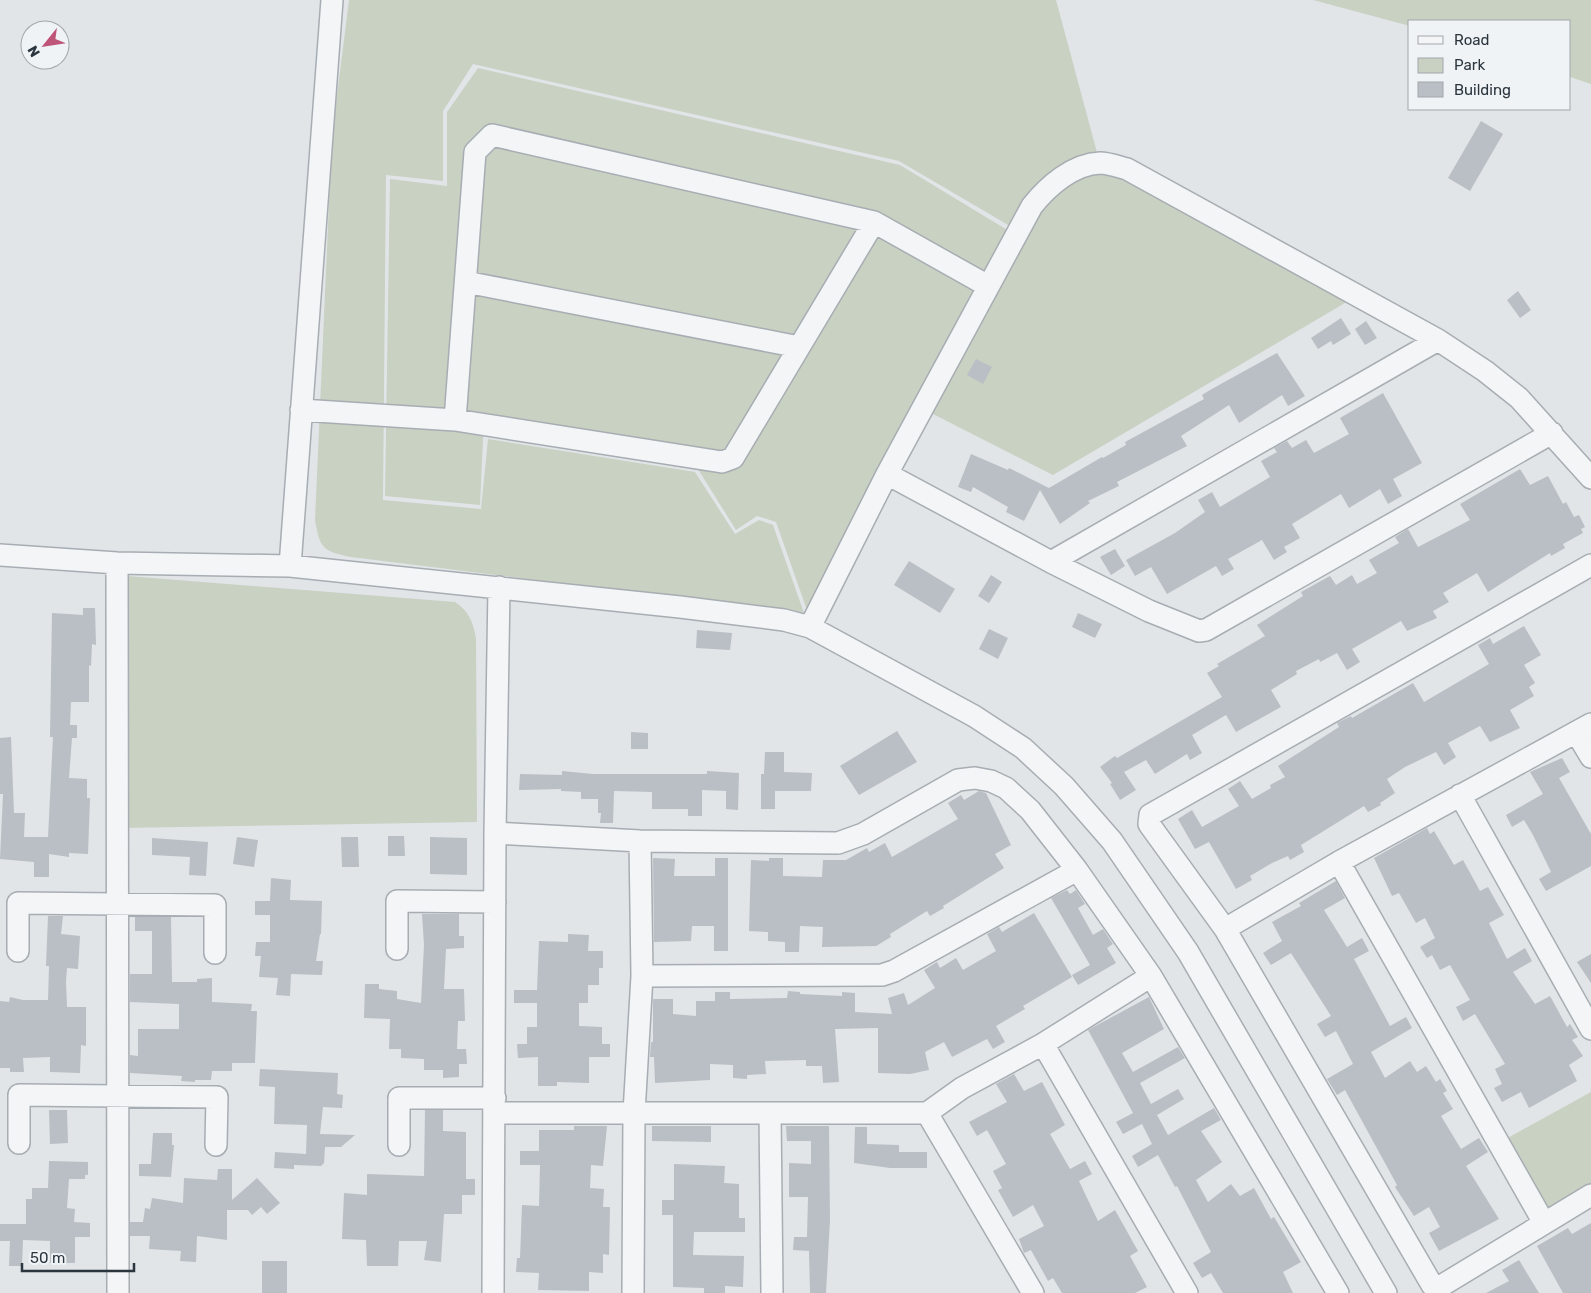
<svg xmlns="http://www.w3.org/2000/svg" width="1591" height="1293" viewBox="0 0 1591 1293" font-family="Rubik,sans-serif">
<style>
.green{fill:#c9d1c3}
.building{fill:#b9bfc4}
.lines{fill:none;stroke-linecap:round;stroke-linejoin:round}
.minor-casing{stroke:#a7adb2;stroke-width:24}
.minor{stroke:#f3f5f7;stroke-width:21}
</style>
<rect width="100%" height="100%" fill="#e1e5e8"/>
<!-- green -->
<path class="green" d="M349 0H1056L1102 171 1124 176 1350 300 1053 475 929 412 1027 236 899 161 473 64 443 111V181L386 175 383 500 481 509 488 439 695 472 735 534 759 520 773 525 804 613 351 557C322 551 320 548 315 520L332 135Z
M1313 0H1591V84L1570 77V21H1410V26Z
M478 68 900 165 1009 231 808 613 776 522 757 516 736 530 686 450 484 418 480 505 385 496 390 179 447 186V112Z
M127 576 455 602C469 611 473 622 476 638L477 822 122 828Z
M1591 1092V1188L1546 1214 1504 1140Z"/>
<!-- building -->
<path class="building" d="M1481 121 1503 134 1470 191 1448 178Z
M1518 291 1531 310 1520 318 1507 300Z
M1341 318 1351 334 1333 345 1331 341 1318 349 1311 338Z
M1366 321 1377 338 1365 345 1355 329Z
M1277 353 1305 396 1288 406 1282 395 1239 423 1229 405 1181 436 1187 446 1117 482 1119 486 1088 501 1090 503 1060 524 1040 490 1024 521 1006 512 1008 507 973 487 971 492 958 487 971 454 1008 470 1009 468 1049 488 1102 457 1103 458 1126 445 1125 442 1204 399 1202 395 1210 390Z
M976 359 992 367 983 384 967 375Z
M1383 393 1422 463 1393 479 1402 496 1388 504 1380 489 1349 508 1341 494 1292 524 1300 538 1284 547 1287 552 1274 560 1262 540 1228 559 1234 569 1222 576 1216 566 1167 594 1151 567 1135 576 1126 560 1175 533 1205 512 1198 500 1212 492 1220 507 1270 477 1261 461 1277 452 1274 448 1287 441 1292 448 1306 440 1314 453 1349 434 1340 418Z
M1520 469 1530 485 1548 476 1563 504 1566 502 1574 517 1579 515 1585 527 1581 529 1583 533 1563 544 1565 548 1551 556 1550 553 1488 592 1477 573 1443 593 1449 602 1433 611 1437 618 1407 631 1401 621 1352 649 1360 662 1347 670 1337 653 1320 662 1319 659 1296 671 1297 674 1271 690 1281 707 1236 732 1226 715 1192 735 1202 753 1190 760 1187 754 1155 774 1146 760 1124 772 1136 790 1120 800 1110 784 1112 783 1100 767 1115 756 1117 758 1222 697 1207 673 1219 666 1217 664 1265 636 1257 625 1303 596 1301 592 1330 576 1336 585 1352 575 1357 584 1377 573 1369 560 1399 543 1395 537 1408 529 1418 547 1470 520 1460 504Z
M1115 549 1125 566 1111 575 1100 557Z
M909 561 955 589 940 613 894 585Z
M991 575 1002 582 989 603 978 596Z
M83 608H95L96 645 92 644 91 666 89 665V702H71L70 725H77V738H72L69 778 87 779V798H90L88 854 69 853V857L49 854V877H34V862L0 859 3 794H0V738L11 737 14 813H25L24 837H48L53 737H50L52 613 83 615Z
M1078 613 1102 624 1095 638 1072 627Z
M1524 626 1541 655 1524 665 1535 683 1529 687 1534 696 1510 710 1520 728 1490 742 1480 726 1448 743 1456 757 1444 765 1436 752 1405 767 1387 779 1395 793 1380 803 1381 805 1368 812 1364 806 1301 845 1304 852 1290 860 1288 856 1272 863 1250 876 1252 880 1236 889 1209 842 1195 849 1178 819 1192 810 1202 827 1239 806 1228 789 1240 781 1252 799 1271 788 1270 785 1285 777 1278 766 1339 727 1337 723 1351 716 1352 718 1413 683 1424 702 1489 664 1478 645 1490 638 1493 644Z
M989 629 1008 638 998 659 979 649Z
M697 630 732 633 730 650 696 648Z
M897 731 917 762 859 795 840 766Z
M631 732 648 733V749H631Z
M765 752H784V772L812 773 811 791H775V809H761V774H764Z
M1562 758 1570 772 1559 778 1591 834V866L1546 891 1539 879 1551 872 1533 835 1524 820 1512 827 1506 815 1543 794 1530 772Z
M562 771 593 774H707V771L739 773 738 810 726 809V791L702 790V816H688V809H652V792L614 791 613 823H600L601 813H598V799H581V792L561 791V789L519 790 520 774 562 775Z
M979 791 986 793 1011 845 995 854 1004 868 943 906 944 908 930 916 927 911 890 934 891 937 876 946 822 947 823 927 800 926 799 952H785V942L768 941V932L749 931 751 860 769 861V858H783V876L822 877 823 860H846L867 848 869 852 885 843 892 857 958 819 948 803 961 795 964 800Z
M1427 828 1430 834 1434 831 1454 865 1463 860 1480 891 1488 887 1497 903 1504 915 1489 923 1507 959 1525 948 1532 961 1513 972 1535 1004 1550 996 1567 1027 1570 1024 1578 1037 1572 1040 1583 1056 1569 1065 1577 1081 1529 1108 1521 1092 1502 1102 1494 1088 1502 1084 1495 1069 1505 1064 1475 1014 1463 1021 1456 1007 1470 1000 1450 965 1440 970 1432 955 1427 958 1420 947 1435 938 1425 918 1416 923 1399 893 1392 896 1374 858Z
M388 836H404L405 856H388Z
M237 837 258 840 254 867 233 864Z
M341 837H358L359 867H342Z
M430 837 467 838V875L430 874Z
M152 838 208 842 206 876 189 875 190 857 152 855Z
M653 858 675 859 674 876H715V858H728V951H714V926H692L691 941 654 942Z
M271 878 291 880 290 900 322 901 321 934H320L316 961H323L322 975 291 974 290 996 276 995 278 978 259 977 261 956H255L256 942H270V915H255V901H270Z
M1336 881 1345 898 1324 910 1347 947 1362 938 1369 951 1354 959 1390 1026 1406 1017 1412 1028 1371 1052 1385 1078 1410 1061 1417 1072 1426 1066 1436 1082 1440 1079 1447 1091 1443 1093 1453 1109 1441 1116 1461 1149 1479 1138 1488 1152 1466 1166 1499 1219 1439 1251 1429 1233 1440 1227 1429 1207 1414 1216 1395 1187 1397 1185 1345 1090 1337 1095 1327 1079 1353 1064 1336 1031 1325 1037 1317 1024 1331 1016 1291 953 1271 965 1263 953 1282 941 1272 922 1301 906 1299 903Z
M1067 890 1070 894 1076 890 1085 904 1078 908 1093 935 1103 929 1113 944 1107 948 1116 963 1078 985 1072 975 1090 965 1051 898Z
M1034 913 1072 977 1023 1006 1025 1009 996 1026 1005 1042 993 1049 987 1039 952 1057 944 1042 925 1052 929 1070 910 1074 878 1073V1028L835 1029 839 1082 823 1083 822 1066H806V1060L765 1061 766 1074 747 1075V1079L733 1078V1065L710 1064V1080L655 1083 654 1057H650L651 1042H653V999H673V1014L696 1016V1001H715V992H730V999L787 998 788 991 800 992V994L842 996V992L855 993V1012L892 1014 888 998 904 993 908 1005 935 988 924 970 937 962 940 968 956 958 963 970 996 951 987 934 999 927 1002 932Z
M422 914H459V936H464V948L446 949 444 989H464L465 1021H458L457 1049H466L467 1064H459V1077L443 1078V1070H424V1059L401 1058V1049H389L390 1019 364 1018 365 984H379V989L397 991V999L421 1003 424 945Z
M48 916H63L61 934 80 936 78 969 67 968 66 981 67 1007H86V1046L81 1045 80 1073 50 1072V1057L23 1058 24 1072H10V1068H0V1001L9 1002 10 997 23 1000H48L49 966H46Z
M135 917H171L172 982H197V979L212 978V1002L252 1004 251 1011H257L255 1063H232V1071H212L211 1080H195V1082L181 1081 182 1076 130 1073V1055L138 1056V1029H179V1004L130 1002V974H152V931H135Z
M568 934 589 935 588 951H603V968H599V985H588V1003H579V1026L602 1027V1044H610V1057H589V1083L557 1082V1086H538V1057L518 1058 517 1044H527V1027H537V1003H514V990H537L539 941 568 942Z
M1591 954V983L1577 962Z
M1149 997 1164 1029 1122 1053 1133 1072 1178 1047 1185 1058 1140 1083 1151 1104 1178 1089 1184 1099 1157 1115 1168 1135 1214 1108 1221 1120 1201 1131 1222 1162 1196 1180 1208 1202 1231 1184 1240 1196 1254 1188 1271 1219 1274 1217 1301 1262 1283 1272 1293 1293H1223L1211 1273 1202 1278 1193 1263 1211 1252 1177 1186 1175 1187 1158 1155 1138 1167 1132 1156 1152 1144 1142 1124 1123 1134 1116 1122 1133 1113 1088 1030Z
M260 1069 338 1073 337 1094 343 1095 342 1108 323 1107 320 1134 355 1135 341 1147H325L324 1163 321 1166 294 1165V1169L274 1168 275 1152 306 1154 307 1125 274 1124 275 1087 259 1086Z
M1014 1074 1024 1091 1042 1082 1065 1125 1050 1134 1070 1169 1085 1161 1092 1174 1079 1181 1098 1221 1115 1210 1138 1251 1130 1256 1147 1287 1135 1293H1062L1053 1278 1048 1281 1031 1250 1024 1253 1019 1239 1044 1226 1033 1205 1013 1217 998 1190 1002 1188 993 1171 1006 1164 987 1130 977 1136 969 1122 1007 1102 996 1084Z
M49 1110H67L68 1143 50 1144Z
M425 1110H443V1131L466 1132V1179H475V1195H462V1214H444L441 1262 424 1260 427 1241H399L398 1266H367L366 1240 342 1239 344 1193 367 1195V1174L424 1176Z
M574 1126H607L603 1166 591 1165 590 1188 604 1189 603 1207H610L609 1255 603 1254V1273L589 1272V1291L538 1290 539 1273 516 1272 517 1258H520L522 1205 539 1206 540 1165H520V1151H539V1130H574Z
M652 1126H711V1142L652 1141Z
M786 1126H829L830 1220 826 1293H810L809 1251 793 1250 794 1237H807L808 1197H789V1163L811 1164V1141H787Z
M855 1127H867V1144L899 1145V1152H927V1168H890L854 1163Z
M153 1133H172V1145H174L171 1177 139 1176V1164H151Z
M49 1161 88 1162V1175H85V1179H69L67 1208 75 1209 74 1222 90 1223V1237H75V1263H50V1241L23 1240 22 1266H9L10 1241H0V1224H26V1199H32V1188H48Z
M674 1164 725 1166 724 1183 739 1184V1218H745V1232H694L693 1255 744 1256 743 1287 725 1286V1293H704V1288L673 1287V1215H662V1200H674Z
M218 1169H232V1200L257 1178 280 1203 267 1214 261 1207 252 1215 248 1210H227V1240L197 1236 196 1262 180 1261 181 1251 149 1249 150 1236H130V1222H143L145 1208 150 1209 152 1198 183 1203 184 1178 217 1180Z
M1591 1223V1293H1563L1537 1246 1568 1228 1572 1234Z
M1519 1260 1539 1293H1486L1509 1281 1502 1270Z
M262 1261H287V1293H262Z"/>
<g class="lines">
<defs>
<path id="minor" d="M466 282 799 347
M301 410 455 420 722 462 733 458 874 222
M455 420 475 152 492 135 874 222 988 286
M887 474 1051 562 1149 611 1199 631 1206 630 1552 433
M0 555 117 563 290 566 680 607 784 620 810 627 974 716 1023 748 1064 786 1112 841 1188 952 1386 1293
M1051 562 1438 340
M117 563 118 1293
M1591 565 1150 815 1149 824 1225 929 1432 1285 1436 1287 1441 1286 1591 1195
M290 566 332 0
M810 627 887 474 1032 206C1048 186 1073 164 1100 163 1109 163 1119 167 1127 169L1438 340 1485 371 1519 398 1591 478
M1576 732 1591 757
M1460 795 1591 1029
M495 833 640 841 838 843 863 834 958 780 975 778 991 781 1006 788 1030 810 1077 870 1151 976 1338 1293
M1339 862 1544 1223
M1225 929 1339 862 1591 724
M397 949V901L495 902
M18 951V903L215 905V953
M642 976 882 975 894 971 1077 870
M1043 1044 1187 1293
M495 1113H927L962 1088 1043 1044 1151 976
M770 1113 772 1293
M927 1113 1033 1293
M19 1143V1095L217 1097 216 1145
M399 1145V1098H495
M493 1293 495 833 499 587
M633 1293 634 1113 642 976 640 841"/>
</defs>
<!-- minor casing -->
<use href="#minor" class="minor-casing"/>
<!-- minor -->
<use href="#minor" class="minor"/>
</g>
<!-- legend -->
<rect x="1408" y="20" width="162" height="90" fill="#f0f3f6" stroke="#a1a7ac"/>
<rect x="1418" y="36" width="25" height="8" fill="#f3f5f7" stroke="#a1a7ac"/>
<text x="1454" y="45" font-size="15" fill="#2b353e">Road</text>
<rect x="1418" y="58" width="25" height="15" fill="#c9d1c3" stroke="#a1a7ac"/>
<text x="1454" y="70" font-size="15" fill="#2b353e">Park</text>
<rect x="1418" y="82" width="25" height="15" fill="#b9bfc4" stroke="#a1a7ac"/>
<text x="1454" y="95" font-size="15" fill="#2b353e">Building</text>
<!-- north arrow -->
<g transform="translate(45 45) rotate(240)"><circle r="24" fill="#f0f3f6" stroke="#a1a7ac"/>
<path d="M0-4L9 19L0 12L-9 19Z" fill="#bf5479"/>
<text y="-8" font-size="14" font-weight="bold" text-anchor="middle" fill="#2b353e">N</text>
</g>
<!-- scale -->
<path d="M22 1263v8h112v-8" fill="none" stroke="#2b353e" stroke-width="2.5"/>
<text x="30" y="1263" font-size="15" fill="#2b353e" stroke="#f0f3f6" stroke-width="4" paint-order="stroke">50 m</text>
</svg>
